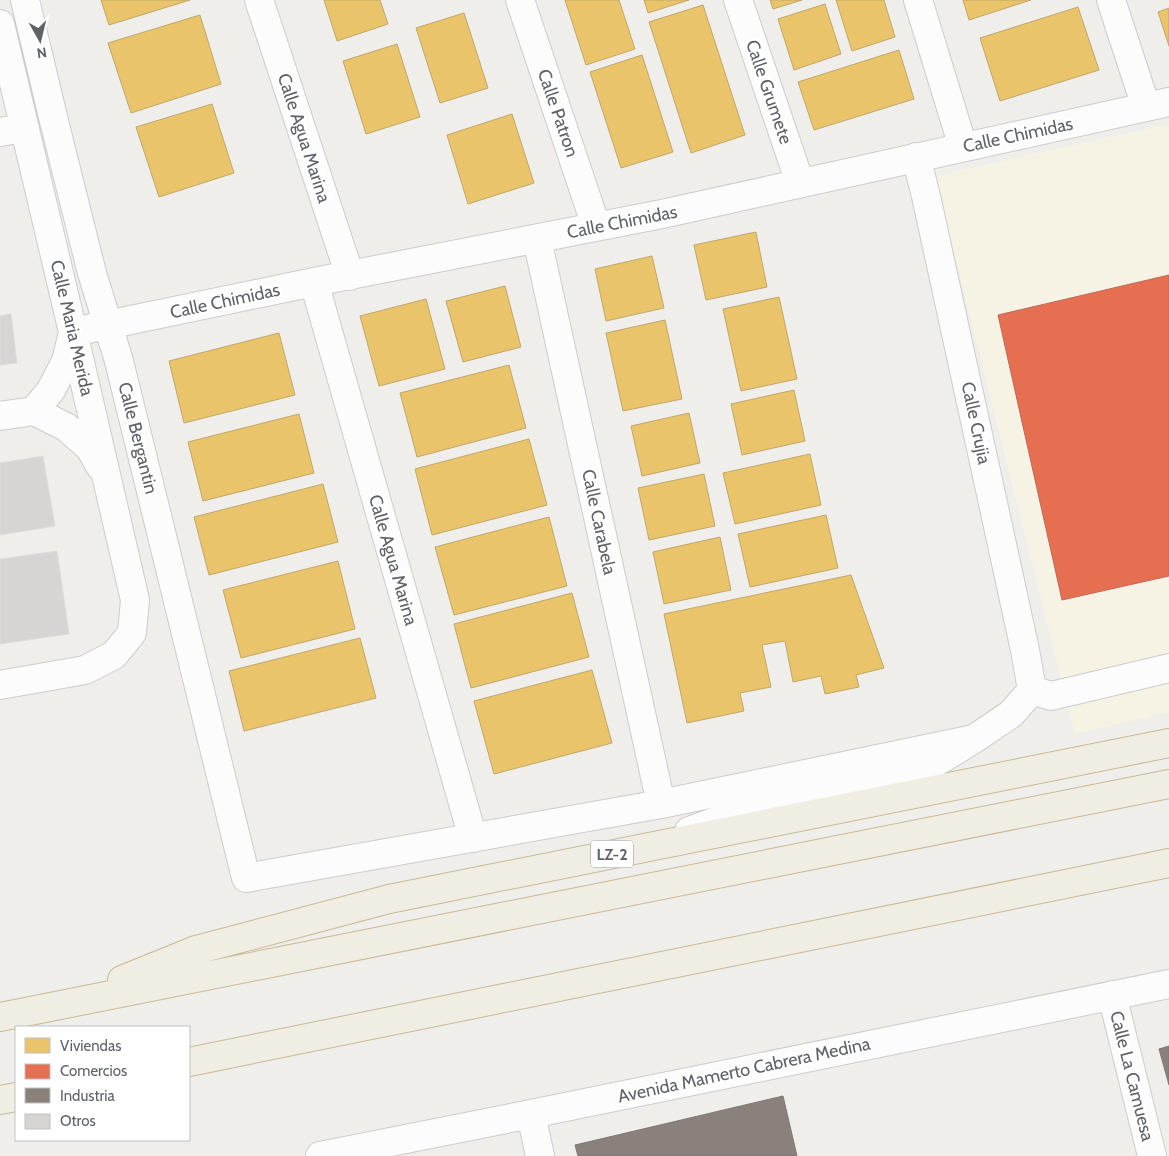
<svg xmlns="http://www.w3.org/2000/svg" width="1169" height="1156" viewBox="0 0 1169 1156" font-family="Cabin,sans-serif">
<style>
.commercial{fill:#f7f3e4}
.homes{fill:#e9c46a;stroke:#c0a769}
.shops{fill:#e76f51;stroke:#be6b58}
.industry{fill:#8a817c;stroke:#7d7876}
.building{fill:#d6d5d3;stroke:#deddd9}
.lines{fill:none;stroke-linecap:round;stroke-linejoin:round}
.minor-casing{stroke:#cbcccc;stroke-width:30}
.highway-casing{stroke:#c8b996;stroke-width:30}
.minor{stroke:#fdfcfc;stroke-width:28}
.highway{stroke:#f0ede3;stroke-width:28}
.labels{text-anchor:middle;stroke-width:5;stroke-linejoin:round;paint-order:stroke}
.shield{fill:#fff;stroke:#8f9295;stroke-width:1}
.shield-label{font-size:16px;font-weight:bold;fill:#5f6368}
.street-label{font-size:18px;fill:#5f6368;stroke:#fff}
</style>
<rect width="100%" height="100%" fill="#efeeea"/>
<!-- commercial -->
<path class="commercial" d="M1169 124V712L1075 734 935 176Z"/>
<!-- homes -->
<path class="homes" d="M101 0H190L109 25Z
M324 0H380L388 24 337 41Z
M565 0H619L635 49 586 65Z
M644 0H689L648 13Z
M770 0H802L773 9Z
M836 0H884L895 37 852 51Z
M963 0H1031L969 20Z
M825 4 841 54 794 70 778 19Z
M703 5 745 135 691 153 649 22Z
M1078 7 1099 70 1000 101 980 38Z
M1169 8V46L1158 12Z
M464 13 488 88 440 103 416 28Z
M200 15 221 84 131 113 108 43Z
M397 44 420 117 366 134 343 61Z
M899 50 914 99 814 130 798 82Z
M642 55 673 152 621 168 590 72Z
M212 104 234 173 159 197 136 127Z
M512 114 534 183 468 204 447 135Z
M756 232 767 287 706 300 694 245Z
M652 256 664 308 606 321 595 269Z
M505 286 521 347 463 362 446 301Z
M779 297 797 379 741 391 723 309Z
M426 299 445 369 379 386 360 316Z
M665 320 682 399 623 411 606 333Z
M279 333 295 395 184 423 169 361Z
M509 365 526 428 417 457 400 393Z
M794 390 805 441 742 455 731 404Z
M689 413 700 463 642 476 631 426Z
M299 414 314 473 203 501 188 442Z
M529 439 547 505 432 535 415 469Z
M810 454 821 505 735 524 723 473Z
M704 474 715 526 649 540 638 488Z
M323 484 338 542 209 575 194 517Z
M826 515 838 568 750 587 738 534Z
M549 517 567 586 454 615 435 547Z
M720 537 731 590 664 604 653 552Z
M338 561 355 629 241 658 223 590Z
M851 575 884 668 856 675 859 687 825 694 821 676 793 682 785 641 762 645 771 687 740 693 744 711 687 723 664 614Z
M572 593 589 657 471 688 454 624Z
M360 638 376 698 244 731 229 671Z
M592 670 612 743 494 774 474 701Z"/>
<!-- shops -->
<path class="shops" d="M1169 275V576L1062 600 998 315Z"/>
<!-- industry -->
<path class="industry" d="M1169 1046V1085L1159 1049Z
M783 1096 797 1156H578L575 1145Z"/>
<!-- building -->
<path class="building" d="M11 314 17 363 0 365V316Z
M43 456 55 526 0 535V463Z
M57 551 69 634 0 644V559Z"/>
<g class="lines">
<defs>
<path id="minor" d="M25 0 54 121 92 273 119 361 246 878 661 804 974 739
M259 0 350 276
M520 0 596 226
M738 0 800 183
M918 0 963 147
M1111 0 1146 107
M0 24 73 332 135 600 132 633 114 655 85 670 0 685
M0 132 25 128
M916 157 926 196 1025 650 1032 690
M537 239 661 804
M314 282 473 838
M73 332 314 282 662 214 1169 102
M34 411 66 427 90 448 100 466
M34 411 51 390 66 361 73 333
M0 416 34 411
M1032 690 1051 696 1169 668
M689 831 724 818 842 794 925 769 974 739 1011 714 1032 690
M1112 995 1152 1156
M531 1114 540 1156
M320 1156 531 1114 1169 984"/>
<path id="highway" d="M122 980 196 950 389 899 1169 743
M0 1017 1169 784
M189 1062 1169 863
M0 1100 16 1097"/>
</defs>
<!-- minor casing -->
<use href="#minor" class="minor-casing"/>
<!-- highway casing -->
<use href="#highway" class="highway-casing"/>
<!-- minor -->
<use href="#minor" class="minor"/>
<!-- highway -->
<use href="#highway" class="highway"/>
</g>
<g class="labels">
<!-- shield labels -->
<rect class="shield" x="591" y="840.5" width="42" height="27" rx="4"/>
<g class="shield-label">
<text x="612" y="860">LZ-2</text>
</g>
<!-- street labels -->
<g class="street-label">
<text transform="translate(769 92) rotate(71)" y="6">Calle Grumete</text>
<text transform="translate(558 113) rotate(71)" y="6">Calle Patron</text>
<text transform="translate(1018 135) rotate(-12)" y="6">Calle Chimidas</text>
<text transform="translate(304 138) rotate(72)" y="6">Calle Agua Marina</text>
<text transform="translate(622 222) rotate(-11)" y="6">Calle Chimidas</text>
<text transform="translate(225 301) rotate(-12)" y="6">Calle Chimidas</text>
<text transform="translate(72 328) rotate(77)" y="6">Calle Maria Merida</text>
<text transform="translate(976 423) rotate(78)" y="6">Calle Crujia</text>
<text transform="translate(138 438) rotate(76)" y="6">Calle Bergantin</text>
<text transform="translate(599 522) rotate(78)" y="6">Calle Carabela</text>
<text transform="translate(393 560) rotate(74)" y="6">Calle Agua Marina</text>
<text transform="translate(744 1070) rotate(-12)" y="6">Avenida Mamerto Cabrera Medina</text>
<text transform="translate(1132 1076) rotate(76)" y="6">Calle La Camuesa</text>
</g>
</g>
<!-- legend -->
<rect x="15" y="1026" width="175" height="115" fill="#ffffff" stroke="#bfc1c3"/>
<rect x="25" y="1038" width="25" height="15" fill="#e9c46a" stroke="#bfc1c3"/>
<text x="60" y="1051" font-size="15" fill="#5f6368">Viviendas</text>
<rect x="25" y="1064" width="25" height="15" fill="#e76f51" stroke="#bfc1c3"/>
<text x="60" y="1076" font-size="15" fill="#5f6368">Comercios</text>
<rect x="25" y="1088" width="25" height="15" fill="#8a817c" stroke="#bfc1c3"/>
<text x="60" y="1101" font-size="15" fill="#5f6368">Industria</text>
<rect x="25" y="1114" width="25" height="15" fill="#d6d5d3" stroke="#bfc1c3"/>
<text x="60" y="1126" font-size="15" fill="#5f6368">Otros</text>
<!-- north arrow -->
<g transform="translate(40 40) rotate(172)" stroke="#ffffff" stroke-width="4" paint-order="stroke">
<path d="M0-4L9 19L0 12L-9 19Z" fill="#5f6368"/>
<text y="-8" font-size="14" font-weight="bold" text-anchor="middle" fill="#5f6368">N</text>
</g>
</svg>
